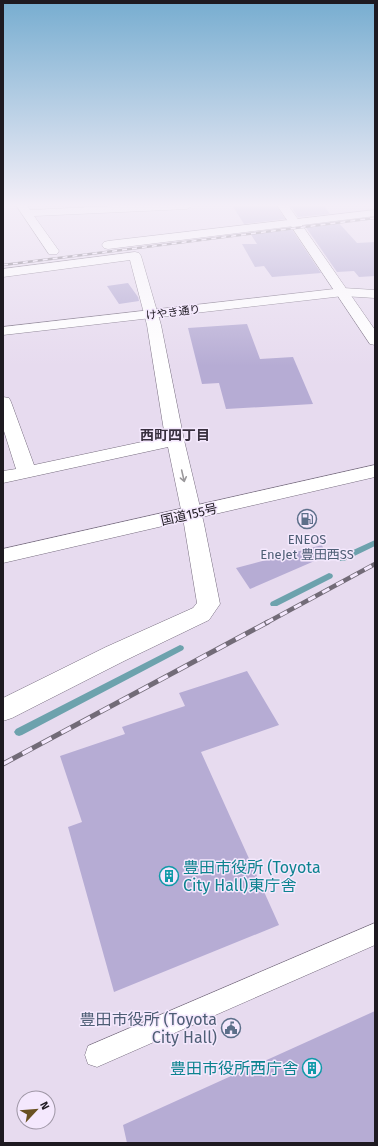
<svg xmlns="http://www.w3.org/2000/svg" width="378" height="1146" viewBox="0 0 378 1146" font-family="'Fira Sans','Noto Sans JP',sans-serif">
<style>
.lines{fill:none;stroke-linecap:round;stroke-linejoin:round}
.stream{fill:#6da2ad;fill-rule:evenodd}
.building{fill:#b6acd4}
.service-casing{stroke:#786e80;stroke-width:1}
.minor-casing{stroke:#786e80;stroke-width:1}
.tertiary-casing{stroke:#786e80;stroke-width:1}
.secondary-casing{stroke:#786e80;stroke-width:1}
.trunk-casing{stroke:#786e80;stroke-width:1}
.service{fill:#fff;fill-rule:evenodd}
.minor{fill:#fff;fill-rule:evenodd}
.tertiary{fill:#fff;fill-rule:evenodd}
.secondary{fill:#fff;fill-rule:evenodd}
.trunk{fill:#fff;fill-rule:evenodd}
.rail-far2-casing{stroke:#726b77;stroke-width:2.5}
.rail-far1-casing{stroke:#726b77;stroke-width:4.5}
.rail-casing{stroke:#726b77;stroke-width:5}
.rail-far2{stroke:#f4e8fd;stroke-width:1.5;stroke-dasharray:5;stroke-linecap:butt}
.rail-far1{stroke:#f4e8fd;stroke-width:3;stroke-dasharray:8;stroke-linecap:butt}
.rail{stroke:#f4e8fd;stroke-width:3.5;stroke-dasharray:11;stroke-linecap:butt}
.oneway{stroke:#9a989b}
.labels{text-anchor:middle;stroke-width:3;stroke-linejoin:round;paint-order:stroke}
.far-street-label{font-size:11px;fill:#1e1a21;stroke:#f4e8fd}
.street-label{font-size:13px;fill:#1e1a21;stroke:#f4e8fd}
.service-label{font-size:13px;fill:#4e5e75;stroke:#f4e8fd}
.neighbourhood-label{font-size:14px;font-weight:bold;fill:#382f3e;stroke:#f4e8fd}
.near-culture-label{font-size:16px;fill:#0d838f;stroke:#f4e8fd;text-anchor:start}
.near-service-label{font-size:16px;fill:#4e5e75;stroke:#f4e8fd;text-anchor:end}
</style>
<rect width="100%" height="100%" fill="#e7dbef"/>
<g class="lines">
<!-- stream -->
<path class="stream" d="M375 540V546L344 561H338L337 559 338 557Z
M329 573 332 574 333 576 332 578 277 606H271L270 604 271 602Z
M180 645 183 646 184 648 183 650 22 735 19 736 16 735 14 732 16 729Z"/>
</g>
<!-- building -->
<path class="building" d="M232 205H276L285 219 244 224Z
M290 205H323L330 214 298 217Z
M338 222 357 243 375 242V276L359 277 354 271 337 272 305 226Z
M291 228 321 273 272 277 264 266 255 267 242 244H257L250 233Z
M128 283 138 297 139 301 119 304 107 286Z
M247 324 260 359 293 357 313 404 226 409 219 383 202 384 188 328Z
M322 545 326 556 250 589 236 568Z
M247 671 279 725 201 752 279 925 114 992 68 827 82 822 60 756 125 734 122 727 185 706 179 693Z
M375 1011V1143H127L123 1125Z"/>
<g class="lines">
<defs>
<path id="service" d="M375 923V945L97 1067 88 1064 85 1055 88 1046Z"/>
<path id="minor" d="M16 205H27L30 210 132 205 192 206 187 209 34 216 59 251 57 254H49Z
M375 210V216L108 249 104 248 102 245 104 242 108 241Z
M135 252 139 253 141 256 161 325 184 440 204 524 220 604 209 620 124 661 12 718 3 721V698L106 647 193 608 197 603 184 524 168 447 3 483V471L16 469 3 428V397L9 398 11 402 34 465 165 437 147 325 130 260 3 277V269Z"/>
<path id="tertiary" d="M343 288 375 290V298L343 296 3 335V327Z"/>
<path id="secondary" d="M277 205H288L375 330V345L370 344Z"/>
<path id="trunk" d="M375 465V477L3 563V549Z"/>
</defs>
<!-- service casing -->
<use href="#service" class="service-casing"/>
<!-- minor casing -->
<use href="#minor" class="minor-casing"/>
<!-- tertiary casing -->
<use href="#tertiary" class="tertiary-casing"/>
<!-- secondary casing -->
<use href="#secondary" class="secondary-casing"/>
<!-- trunk casing -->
<use href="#trunk" class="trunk-casing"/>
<!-- service -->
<use href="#service" class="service"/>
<!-- minor -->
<use href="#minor" class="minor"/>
<!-- tertiary -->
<use href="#tertiary" class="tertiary"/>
<!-- secondary -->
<use href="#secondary" class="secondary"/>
<!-- trunk -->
<use href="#trunk" class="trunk"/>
<defs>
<path id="rail-far2" d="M3 265 375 218"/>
<path id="rail-far1" d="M266 623 375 564"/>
<path id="rail" d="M3 764 268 622"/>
</defs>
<!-- rail-far2 casing -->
<use href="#rail-far2" class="rail-far2-casing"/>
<!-- rail-far1 casing -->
<use href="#rail-far1" class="rail-far1-casing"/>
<!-- rail casing -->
<use href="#rail" class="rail-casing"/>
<!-- rail-far2 -->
<use href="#rail-far2" class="rail-far2"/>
<!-- rail-far1 -->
<use href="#rail-far1" class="rail-far1"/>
<!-- rail -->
<use href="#rail" class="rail"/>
</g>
<!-- one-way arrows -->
<defs><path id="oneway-shaft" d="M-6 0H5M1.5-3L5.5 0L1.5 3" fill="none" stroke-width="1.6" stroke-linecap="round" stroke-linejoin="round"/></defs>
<use class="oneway" href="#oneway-shaft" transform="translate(183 476) rotate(77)"/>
<!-- sky -->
<linearGradient id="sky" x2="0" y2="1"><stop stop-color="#77add0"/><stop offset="0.56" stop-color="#f4eff8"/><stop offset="1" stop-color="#f4eff8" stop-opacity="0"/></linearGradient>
<rect width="378" height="366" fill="url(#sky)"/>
<!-- icons -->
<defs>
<symbol id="fuel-ring" viewBox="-11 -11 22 22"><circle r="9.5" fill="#f4e8fd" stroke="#5c6f8a" stroke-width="1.5"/><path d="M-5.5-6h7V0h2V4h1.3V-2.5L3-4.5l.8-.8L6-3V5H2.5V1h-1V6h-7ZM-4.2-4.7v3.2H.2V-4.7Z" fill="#5c6f8a"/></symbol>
<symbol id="building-ring" viewBox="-11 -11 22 22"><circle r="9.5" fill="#f4e8fd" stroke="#0f9aa8" stroke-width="1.5"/><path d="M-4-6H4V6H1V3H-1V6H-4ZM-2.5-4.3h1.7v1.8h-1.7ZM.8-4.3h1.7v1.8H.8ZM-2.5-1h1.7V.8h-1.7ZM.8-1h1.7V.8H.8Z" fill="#0f9aa8"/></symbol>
<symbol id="civic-ring" viewBox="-11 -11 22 22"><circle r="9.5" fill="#f4e8fd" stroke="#5c6f8a" stroke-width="1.5"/><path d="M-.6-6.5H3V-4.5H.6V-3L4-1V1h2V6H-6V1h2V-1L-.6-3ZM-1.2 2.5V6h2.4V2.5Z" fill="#5c6f8a"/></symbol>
</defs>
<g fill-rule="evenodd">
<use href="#fuel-ring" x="296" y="508" width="22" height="22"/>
<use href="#building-ring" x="158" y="865" width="22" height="22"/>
<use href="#civic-ring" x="220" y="1017" width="22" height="22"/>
<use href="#building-ring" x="301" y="1057" width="22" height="22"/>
</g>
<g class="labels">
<!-- far-street labels -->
<g class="far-street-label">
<text transform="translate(173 312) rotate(-7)" y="4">けやき通り</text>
</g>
<!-- street labels -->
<g class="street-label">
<text transform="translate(189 514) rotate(-13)" y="5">国道155号</text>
</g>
<!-- service labels -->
<g class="service-label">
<text x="307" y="544">ENEOS<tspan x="307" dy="15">EneJet 豊田西SS</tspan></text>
</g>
<!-- neighbourhood labels -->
<g class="neighbourhood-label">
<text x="175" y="440">西町四丁目</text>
</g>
<!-- near-culture labels -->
<g class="near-culture-label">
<text x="183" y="873">豊田市役所 (Toyota<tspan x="183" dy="18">City Hall)東庁舎</tspan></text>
<text x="298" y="1074" text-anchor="end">豊田市役所西庁舎</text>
</g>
<!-- near-service labels -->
<g class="near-service-label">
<text x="217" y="1025">豊田市役所 (Toyota<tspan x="217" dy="18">City Hall)</tspan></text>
</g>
</g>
<!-- border -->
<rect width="378" height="1146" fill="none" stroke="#1e1a21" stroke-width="8"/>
<!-- north arrow -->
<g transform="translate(36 1110) rotate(64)"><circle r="19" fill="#f4e8fd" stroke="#9e96a5"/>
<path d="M0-3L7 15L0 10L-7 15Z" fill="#6a5222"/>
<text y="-6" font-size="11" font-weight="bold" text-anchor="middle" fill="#1e1a21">N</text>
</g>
</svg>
